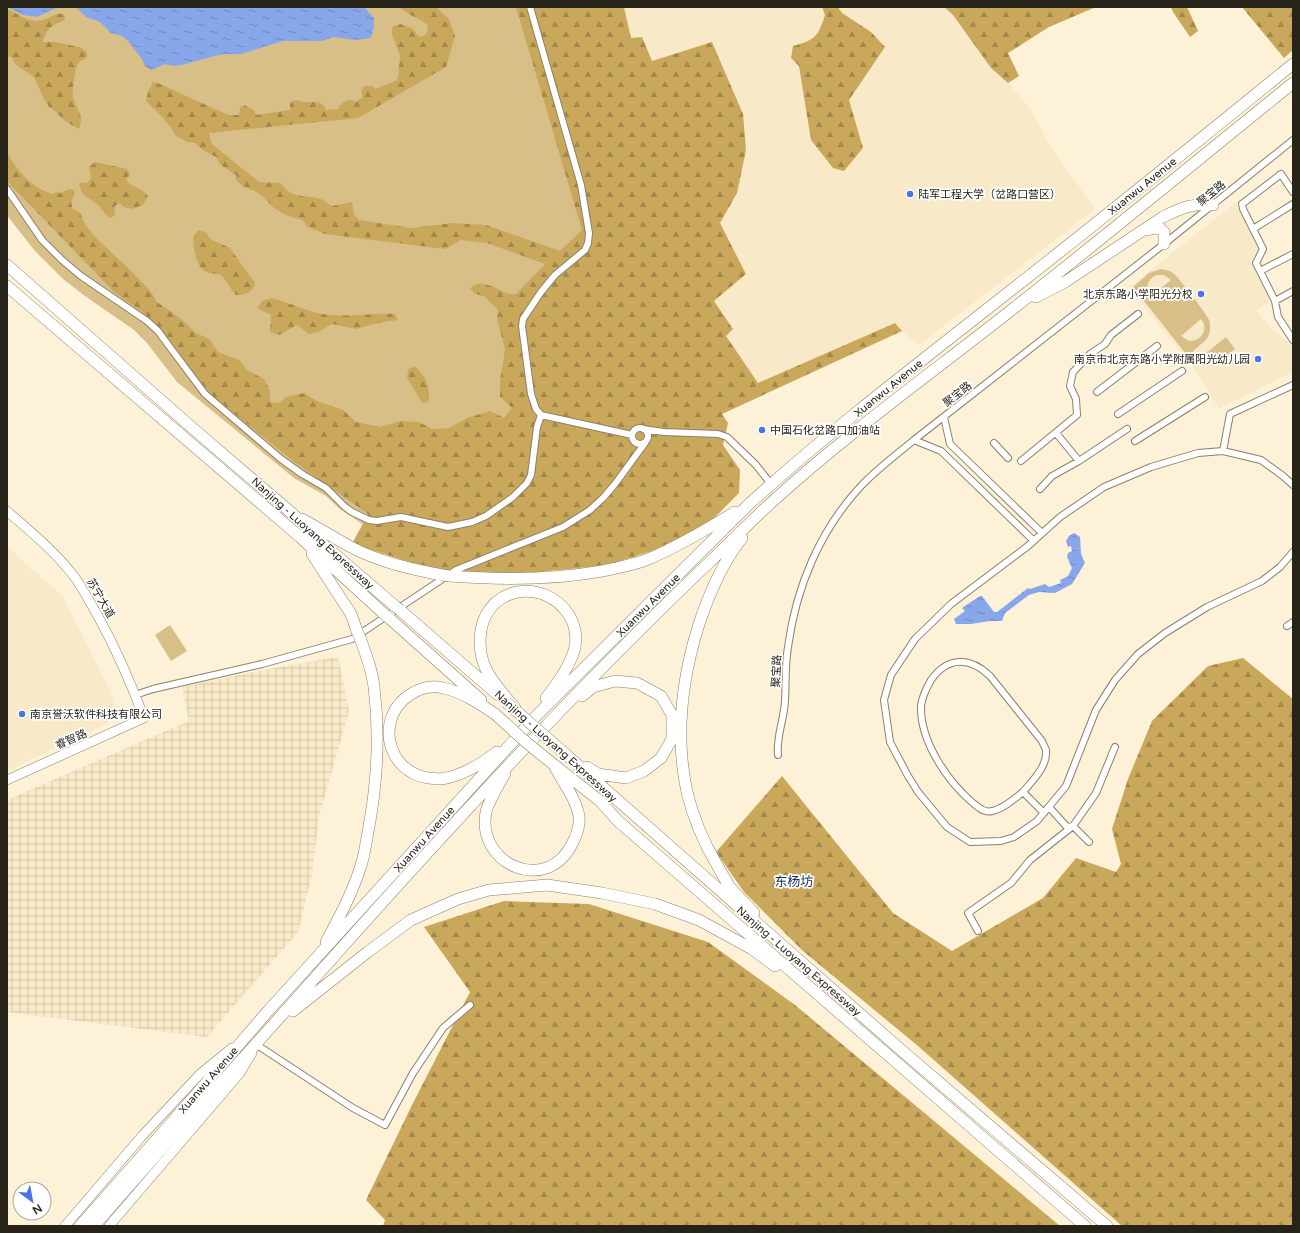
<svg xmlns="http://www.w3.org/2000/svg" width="1300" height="1233" viewBox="0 0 1300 1233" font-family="'Varela Round','Noto Sans SC',sans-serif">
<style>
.built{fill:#f8e9c8}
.industrial{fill:url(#industrial-grid)}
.green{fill:#d8be87;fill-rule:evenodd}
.forest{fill:url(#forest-firs)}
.water{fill:url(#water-ripples)}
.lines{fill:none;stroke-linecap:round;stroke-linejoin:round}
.street-casing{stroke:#8b8069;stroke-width:8}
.secondary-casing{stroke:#8b8069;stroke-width:10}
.highway-casing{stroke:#8b8069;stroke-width:12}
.street{stroke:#fff;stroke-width:6}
.secondary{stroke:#fff;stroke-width:9}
.highway{stroke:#fff;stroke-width:11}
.highway-bridge-casing{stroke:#8b8069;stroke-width:12;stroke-linecap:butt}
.highway-bridge{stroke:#fff;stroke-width:11}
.poi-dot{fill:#4775e7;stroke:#fff;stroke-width:1.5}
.labels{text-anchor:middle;stroke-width:3.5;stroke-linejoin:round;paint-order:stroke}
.street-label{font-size:11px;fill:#272319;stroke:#fff}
.poi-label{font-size:11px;fill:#272319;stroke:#fff;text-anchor:start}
.quarter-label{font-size:13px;fill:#1a3067;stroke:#fff}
</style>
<defs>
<pattern id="industrial-grid" width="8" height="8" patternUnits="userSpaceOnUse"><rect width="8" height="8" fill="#f8e9c8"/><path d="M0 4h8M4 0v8" fill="none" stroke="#d5c8ab"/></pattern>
<pattern id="forest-firs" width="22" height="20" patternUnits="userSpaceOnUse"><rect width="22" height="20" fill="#caa85b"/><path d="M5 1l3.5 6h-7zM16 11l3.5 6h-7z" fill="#a4884a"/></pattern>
<pattern id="water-ripples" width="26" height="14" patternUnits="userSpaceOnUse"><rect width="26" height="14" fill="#88a7ea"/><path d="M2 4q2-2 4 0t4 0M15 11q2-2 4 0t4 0" fill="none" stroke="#6f88bd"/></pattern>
</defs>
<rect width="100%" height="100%" fill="#fdf1d8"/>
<!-- built -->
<path class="built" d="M624 7H944L953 15 991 68 1008 83 1030 108 1052 149 1095 209 919 345 902 331 895 323 758 383 725 336 733 329 714 301 746 274 720 223 698 47 652 61 642 37 631 38Z
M1235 203 1259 248 1250 261 1270 300 1257 311 1268 325 1293 346V372L1219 409 1200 377 1129 287Z
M7 547 59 593 64 599 109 688 116 709 113 717 109 722 7 771Z"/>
<!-- industrial -->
<path class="industrial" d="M338 657 349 711 319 816 312 874 298 932 207 1037 7 1012V800L189 721 182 687 263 670Z"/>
<!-- green -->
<path class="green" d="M7 7H578L618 222 550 386 401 550 340 509 326 496 294 478 177 382 147 343 134 330 85 296 63 279 35 251 9 218 7 214Z
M1161 269C1165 270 1169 270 1173 273 1179 278 1206 313 1209 320 1210 323 1210 326 1210 330 1209 340 1200 345 1193 351L1195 353 1189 358 1133 287 1149 273ZM1157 275H1164L1171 280 1150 297C1145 288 1147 279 1157 275ZM1201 319C1209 329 1202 341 1189 341L1181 336Z
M1226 337 1235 349 1213 365 1205 354Z
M170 625 187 651 171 661 155 635Z"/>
<!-- forest -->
<path class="forest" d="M399 7H436L449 19 455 36 446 67 358 118 209 133 212 144 259 182 281 183C292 200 304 194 321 199 324 200 328 204 332 206L352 202 354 214 359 220 411 228 452 223 486 225 560 251 582 230 516 7H624L631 38 642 37 652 61 712 42 743 114 746 150 737 193 720 223 746 274 714 301 733 329 726 336 758 383 895 323 902 331 722 414 728 423 723 445 740 470 739 493 711 521 662 548 607 565 512 575 435 570 352 544 368 514 293 461 214 397 192 374 169 339 157 325 141 311 114 292 7 181V152C17 171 31 187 52 194L56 192 60 193 69 189 74 190 75 193 71 202 73 209 80 213 86 226 97 239 127 267 151 292 157 302 180 318 196 333 209 339 218 352 239 360 247 370 264 379 270 391V402L279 403 286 397 304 393 317 401 343 410 356 422 380 427 401 421 419 422 432 429 449 428 467 418 490 411 504 418 512 408 500 397V381L505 350 497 319 498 310 485 297 474 293 470 289C478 277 497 289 506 293 509 294 513 294 516 294L545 264 487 243 461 240 445 249 325 234 308 227 302 220 286 215 274 208 259 193 243 186 235 179 237 176 221 165 216 157 204 151 195 143 187 142 176 136 170 126 161 116 146 101 148 92 153 82 160 84 228 115H239L240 108 244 105 254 110 256 115 290 110V104L292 101 298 100C307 106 321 96 326 110L339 109V106C345 101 348 98 356 102L363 97 361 92 364 86H372L376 89 395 81 398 78 400 56 392 34V27L400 24 412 28 419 37 424 36 428 31 427 24C418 17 407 15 399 7Z
M822 7H838L842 13 871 32 885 47 849 100 863 148 844 171 833 168 811 140 799 66 791 58 793 46C815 40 818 37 825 15Z
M944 7H1096L1049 27 1008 53 1019 76 1008 83 991 68 953 15Z
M1171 7H1187L1198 31 1190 37 1173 12Z
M1242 7H1293V50L1284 58Z
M7 9C19 14 29 24 43 20 51 18 54 13 64 14L65 20C53 25 46 28 43 42H55L79 47 87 52V57C85 59 81 60 79 62 75 67 72 90 73 96 75 110 85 112 79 129L65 121 54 110 49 107 43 97 34 77 15 64 12 58 7 55Z
M95 162 127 169 130 174 126 180C132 188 142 188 148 196L143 205 132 209 124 207 119 203 115 206 114 216 111 218C105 215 104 211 100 207 91 197 83 200 79 184L81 182 87 183 91 178 89 167Z
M198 230 207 233 210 239 230 248 255 283C253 293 245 295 236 295 230 289 227 281 221 275 217 273 213 274 209 273 195 269 194 249 193 238Z
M272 298C292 303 310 314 331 315 352 317 374 313 395 314L398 320 378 323 356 329 332 324 318 332 309 334 297 325 279 335 270 332 271 315 257 308 262 301Z
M414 366C426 376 430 386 429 401L425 403 421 401 407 378 408 370Z
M1243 658 1293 699V1226H1122L918 1046 803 951 744 892 716 852 782 776 893 913 952 951 1043 898 1076 858 1116 872 1121 864 1112 829 1128 779 1152 721 1208 666Z
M504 901 589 904 708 942 795 1005 1060 1226H383L385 1220 366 1200 412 1105 470 992 424 927Z"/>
<!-- water -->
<path class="water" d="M7 7H58L37 17 23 15Z
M76 7H364L374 18V26L371 38 356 40 333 37 322 41H283L241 54H226L214 56 182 65 174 66 165 64 151 70 145 66 142 59 127 40 122 36 111 33 100 22 86 17Z
M1074 533 1080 537 1081 554 1085 563 1072 584 1055 593 1039 592 1029 595 1005 613 1002 621H990L971 624H956L954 619 965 611 962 608 980 596H982L994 612H997L1028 588 1030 589 1045 584 1049 587 1061 583 1060 580 1068 576 1072 568 1067 557 1068 553 1072 551 1071 546 1068 547 1066 541 1069 536Z"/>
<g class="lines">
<defs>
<path id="street" d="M530 7 581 185 589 233 588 243 585 250 555 275 541 292 523 319 522 326 531 394 536 409 541 415 632 435
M7 189 42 240 62 260 81 276 147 321 158 331 169 346 205 394 281 459 302 474 326 488 345 507 352 512 369 520 377 521 401 517 448 527 472 522 486 516 513 497 527 483 531 475 537 427 541 415
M1293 192 1281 174 1242 204 1243 209 1263 249 1256 263 1275 301 1278 317 1293 340
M1253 229 1293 204
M1260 271 1293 254
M1275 301 1293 291
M1097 392 1157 346
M1118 414 1182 371
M944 417 950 444 1042 533
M632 436a8 8 0 1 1 16 0a8 8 0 1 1-16 0Z
M643 429 664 432 718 434 727 437 756 465 771 484
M1056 433 1079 461
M914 440 941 451 1034 541
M1135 441 1205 397
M994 443 1008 458
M1223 451 1230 414 1293 385
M1021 461 1077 415 1076 399 1070 386 1073 372 1090 354 1105 344 1111 335 1138 314
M1293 485 1283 476 1261 460 1223 451 1198 453 1151 467 1104 487 1060 517 1028 546 951 604 915 639 891 675 884 700 890 742 908 776 918 792 947 827 970 842 1001 841 1014 837 1037 821 1066 786 1096 710 1115 680 1138 654 1165 633 1207 607 1262 581 1280 567 1293 552
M1040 489 1052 476 1079 461 1127 429
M1287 626 1293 622
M135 695 153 689 262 664 352 639 456 570 563 527 590 510 604 497 615 484 645 443
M778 755C776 737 784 720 785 701 786 683 785 664 788 647 796 587 820 530 861 486 877 469 896 455 914 440L1164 244 1293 140
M1023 792C1014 799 1003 809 992 811 984 813 978 807 973 803 947 781 920 741 921 706 922 697 927 687 931 680 948 656 970 657 990 676L1042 741C1043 744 1045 747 1046 750 1048 766 1032 781 1023 792L1044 813
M1049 807 1067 827 1073 826 1089 842
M978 931 968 913 1011 883 1030 860 1073 826 1096 793 1115 747
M257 1045 353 1108 385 1125 413 1073 443 1028 470 1005"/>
<path id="secondary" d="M7 511C31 532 57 553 76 579 84 591 91 604 98 616 116 649 131 683 144 718L7 780
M65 1226 142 1136 200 1074 232 1048
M109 1226 240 1073 252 1053"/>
<path id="highway" d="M1147 230 1156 228 1161 229 1164 232V244
M7 265 189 425 294 515 316 538 395 606
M7 286 300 537 383 613
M1036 297 1065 282 1163 217C1181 208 1192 203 1213 205
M302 519C319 528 334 538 351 547 379 562 411 569 442 575
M742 538C722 563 709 594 699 624 682 678 675 737 687 792 693 817 704 843 717 865 721 872 725 879 729 886 736 895 746 904 754 913
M312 554 351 614 357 631
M450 576C501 580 552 580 602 571 617 568 632 565 646 560 677 547 706 530 735 512
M400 610 498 695
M389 618 481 700
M582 696 593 687 615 681 637 683 661 696 672 715V739L661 758 644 771 626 778 598 774 587 767
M515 708C506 697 490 680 485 667 480 655 479 643 481 630 489 585 545 578 569 615 575 625 577 636 575 647 571 665 558 683 546 698
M495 714C479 703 462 692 443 688 432 685 421 688 411 694 375 716 385 771 428 778 432 778 436 779 440 779 461 777 481 764 497 752
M563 752 900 1049 1107 1226
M553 764 600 801 618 821 1085 1226
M505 773C500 783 488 802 486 812 476 865 548 896 573 842 577 835 580 824 579 816 576 799 564 784 556 769
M326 942C340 916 354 890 362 862 365 852 366 842 368 832 377 785 380 735 374 687 372 670 366 654 360 638
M293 1011 369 951 411 920 458 899 489 890 547 885 602 893 655 904 699 920 752 949 775 966
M80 1226 187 1105 268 1011 538 714 749 504C835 426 928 356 1019 284 1111 212 1202 138 1293 64
M94 1226C168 1140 246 1056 321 971 449 827 579 686 718 554 737 536 754 518 773 501 849 432 933 372 1014 308 1108 234 1200 158 1293 83"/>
</defs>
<!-- street casing -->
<use href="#street" class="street-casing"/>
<!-- secondary casing -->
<use href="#secondary" class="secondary-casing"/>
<!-- highway casing -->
<use href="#highway" class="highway-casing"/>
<!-- street -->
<use href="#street" class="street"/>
<!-- secondary -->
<use href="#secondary" class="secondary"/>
<!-- highway -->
<use href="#highway" class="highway"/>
<defs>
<path id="highway-bridge" d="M442 575 450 576
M395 606 400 610
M383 613 389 618
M357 631 360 638
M506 702 563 752
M495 714 527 743 553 764"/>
</defs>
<!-- highway-bridge casing -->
<use href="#highway-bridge" class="highway-bridge-casing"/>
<!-- highway-bridge -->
<use href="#highway-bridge" class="highway-bridge"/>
</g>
<!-- markers -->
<g class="poi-dot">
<circle cx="910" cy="194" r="4"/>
<circle cx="1201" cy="294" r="4"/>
<circle cx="1258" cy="359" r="4"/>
<circle cx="762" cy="430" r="4"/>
<circle cx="22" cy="714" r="4"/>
</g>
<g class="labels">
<!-- street labels -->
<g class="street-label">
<text transform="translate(1142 186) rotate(-39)" y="4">Xuanwu Avenue</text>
<text transform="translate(1211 193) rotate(-39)" y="4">聚宝路</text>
<text transform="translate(888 388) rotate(-39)" y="4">Xuanwu Avenue</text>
<text transform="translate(957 394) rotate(-38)" y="4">聚宝路</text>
<text transform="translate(313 533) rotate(42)" y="4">Nanjing - Luoyang Expressway</text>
<text transform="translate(101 598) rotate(60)" y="4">苏宁大道</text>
<text transform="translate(648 605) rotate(-45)" y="4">Xuanwu Avenue</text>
<text transform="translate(776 671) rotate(-87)" y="4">聚宝路</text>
<text transform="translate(71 739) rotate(-24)" y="4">睿智路</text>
<text transform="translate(556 746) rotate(42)" y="4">Nanjing - Luoyang Expressway</text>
<text transform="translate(424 839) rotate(-48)" y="4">Xuanwu Avenue</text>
<text transform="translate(799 961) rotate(41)" y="4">Nanjing - Luoyang Expressway</text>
<text transform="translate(208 1080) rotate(-49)" y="4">Xuanwu Avenue</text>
</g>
<!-- poi labels -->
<g class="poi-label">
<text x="918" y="198">陆军工程大学（岔路口营区）</text>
<text x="1193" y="298" text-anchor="end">北京东路小学阳光分校</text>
<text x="1250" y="363" text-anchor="end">南京市北京东路小学附属阳光幼儿园</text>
<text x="770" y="434">中国石化岔路口加油站</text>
<text x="30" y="718">南京誉沃软件科技有限公司</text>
</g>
<!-- quarter labels -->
<g class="quarter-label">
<text x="794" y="886">东杨坊</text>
</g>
</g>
<!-- border -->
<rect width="1300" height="1233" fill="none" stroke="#272319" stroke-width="16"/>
<!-- north arrow -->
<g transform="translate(32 1201) rotate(148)"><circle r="19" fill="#ffffff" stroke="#a9a7a3"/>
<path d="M0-3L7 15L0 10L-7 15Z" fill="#4775e7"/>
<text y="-6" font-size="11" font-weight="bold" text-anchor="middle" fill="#272319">N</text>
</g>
</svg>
